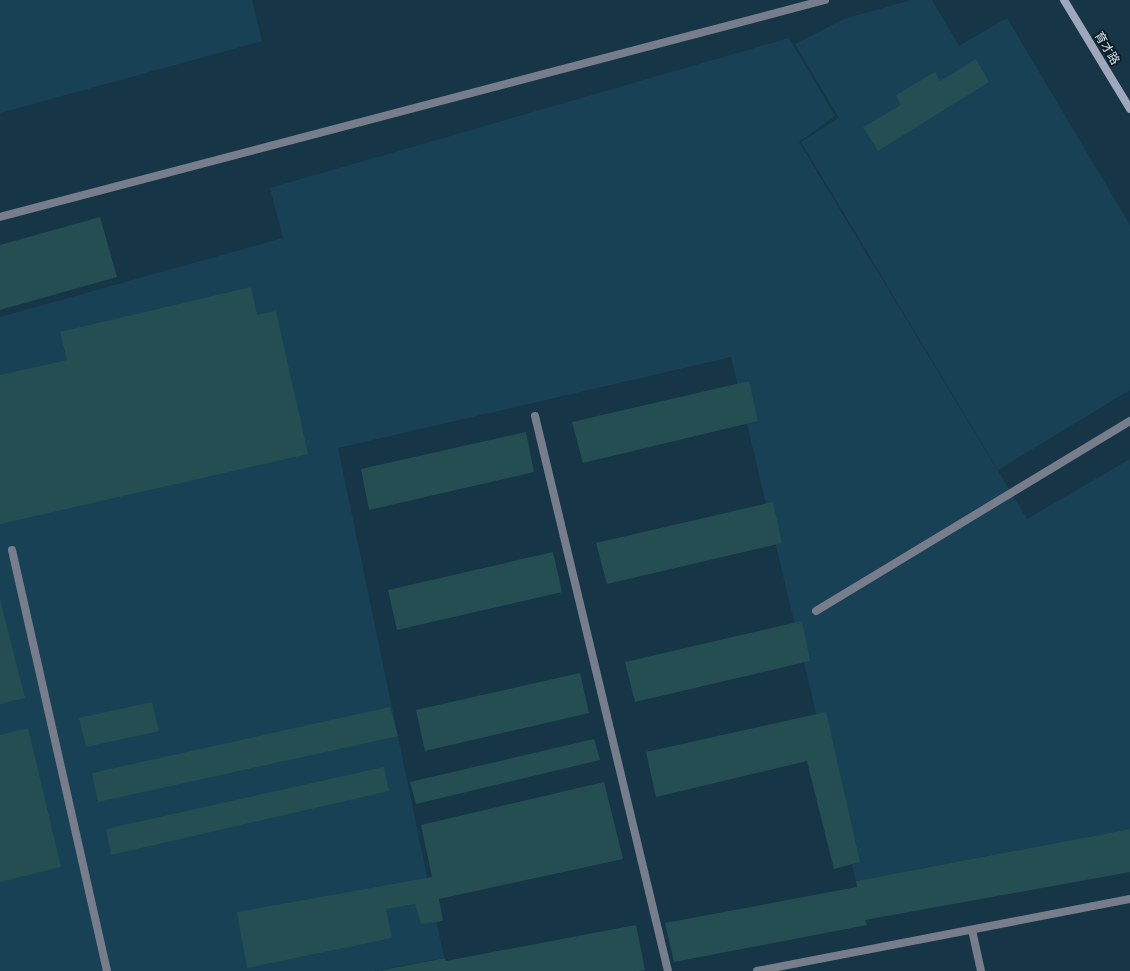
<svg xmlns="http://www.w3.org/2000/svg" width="1130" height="971" viewBox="0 0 1130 971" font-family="'DejaVu Sans','Noto Sans SC',sans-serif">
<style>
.built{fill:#184156}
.building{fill:#244e51}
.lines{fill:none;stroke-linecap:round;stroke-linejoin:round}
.lane{stroke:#777d8a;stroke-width:8}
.street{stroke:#777d8a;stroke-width:8}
.secondary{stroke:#9ea7bc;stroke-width:8}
.labels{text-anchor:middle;stroke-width:4;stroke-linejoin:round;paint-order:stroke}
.street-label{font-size:12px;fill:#d0e2ed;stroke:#0e1c24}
</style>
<rect width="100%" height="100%" fill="#163647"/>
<!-- built -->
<path class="built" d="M0 0H252L262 41 0 113Z
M911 0H932L959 46 1007 18 1130 225V390L998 470 801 142 839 118 795 44 844 19Z
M789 38 835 116 799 142 1027 519 1130 459V829L856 881 731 357 338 448 444 958 373 971H0V317L283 238 270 188Z"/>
<!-- building -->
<path class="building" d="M976 59 989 82 878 151 863 127 901 105 896 95 935 72 940 81Z
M100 217 117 277 0 310V245Z
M251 287 257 315 276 311 308 454 0 524V375L67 360 60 332Z
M749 381 758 421 583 463 572 422Z
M526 432 534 472 369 510 361 469Z
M773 502 782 543 607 584 596 543Z
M553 552 562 592 397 630 388 590Z
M0 599 25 698 0 704Z
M802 621 810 661 635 702 625 662Z
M580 673 589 713 425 751 416 710Z
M152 702 159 731 86 747 79 718Z
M390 707 398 736 98 802 92 773Z
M826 712 860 862 834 869 807 761 656 797 646 752Z
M28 728 61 867 0 882V735Z
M594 739 600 760 416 804 410 782Z
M384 767 389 791 111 855 106 829Z
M604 782 623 859 439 899 443 921 421 924 415 904 386 909 392 938 247 968 237 912 432 877 421 825Z
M1130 829V872L865 920 867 925 674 962 665 923 857 887 856 881Z
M636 925 645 970 638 971H378L445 958 446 961Z"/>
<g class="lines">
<!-- lane -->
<path class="lane" d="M535 416 668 971
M12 550 107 971
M972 930 981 971
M757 971 1130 899"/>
<!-- street -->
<path class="street" d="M0 217 825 0
M816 611 1130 421"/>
<!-- secondary -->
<path class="secondary" d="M1064 0 1130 109"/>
</g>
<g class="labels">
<!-- street labels -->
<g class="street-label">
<text transform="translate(1107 48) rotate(59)" y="4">育才路</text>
</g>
</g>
</svg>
